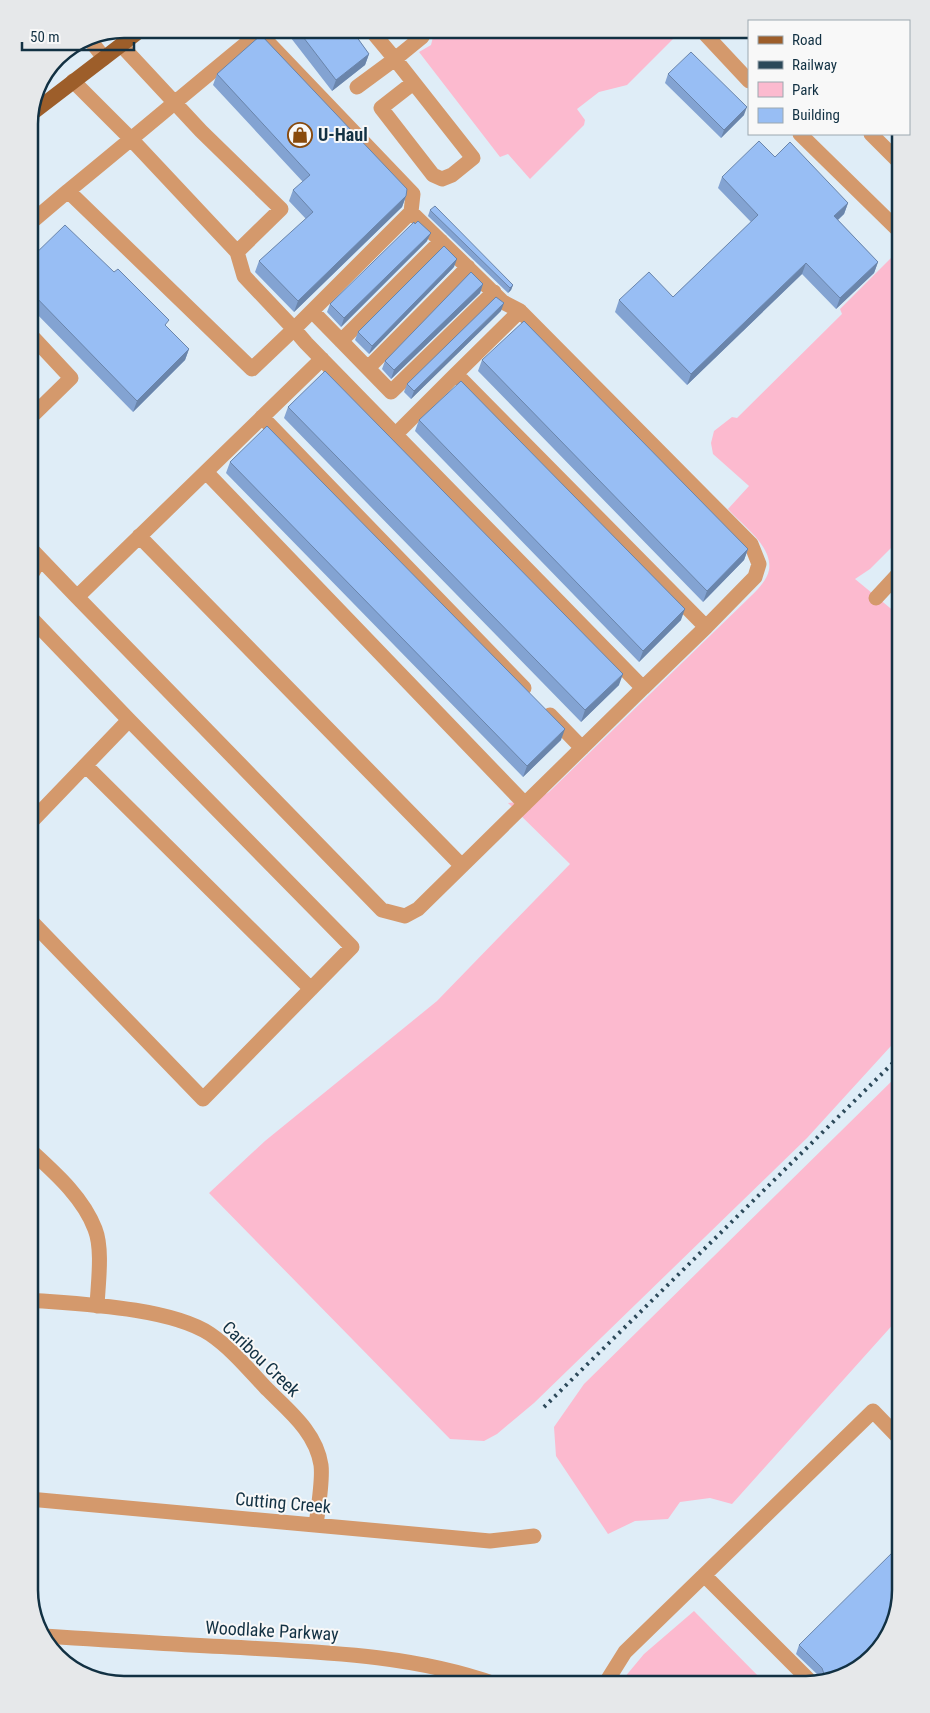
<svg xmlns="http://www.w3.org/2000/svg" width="930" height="1713" viewBox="0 0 930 1713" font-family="'Roboto Condensed',sans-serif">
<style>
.green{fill:#fcbacf}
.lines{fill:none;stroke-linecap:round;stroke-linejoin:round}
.minor{stroke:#d4996c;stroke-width:15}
.major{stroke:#9d5e2a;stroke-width:15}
.rail{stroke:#2c495a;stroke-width:4;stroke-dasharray:2.5 5;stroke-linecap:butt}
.wall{fill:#83a3d2}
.shaded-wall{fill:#6a85ab}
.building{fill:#98bef4;stroke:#6a85ab}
.labels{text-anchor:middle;stroke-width:4;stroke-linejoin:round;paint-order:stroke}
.poi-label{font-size:18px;font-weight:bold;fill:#123143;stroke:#f8f8f8;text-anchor:start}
.street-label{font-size:18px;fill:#123143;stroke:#f8f8f8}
.rim{fill:none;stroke:#123143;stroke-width:2.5}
</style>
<rect width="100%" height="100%" fill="#dfedf7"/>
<!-- green -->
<path class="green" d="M435 29H683L627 85 599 92 577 109 585 120 584 125 530 179 508 154 500 157 419 52 431 45Z
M898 251H901V538L870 569 855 579 901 617V1035L807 1138 534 1403 497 1434 484 1441 450 1439 209 1193 265 1141 437 1001 570 864 508 803 536 800 549 792 751 596C758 589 767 580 769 570 773 546 742 525 728 509L749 486 713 454 711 443 714 431 732 417 737 418 842 314 840 309Z
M901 1072V1323L897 1320 732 1504 710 1498 680 1502 668 1519 635 1521 608 1534 556 1456 554 1427 584 1384Z
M694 1611 766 1684H619L644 1654Z"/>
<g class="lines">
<!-- minor -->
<path class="minor" d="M706 29V35L749 81
M87 36 104 58
M73 81 131 139 237 252
M413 83 381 108 433 175 442 179 452 175 473 158 395 59 422 37 426 29
M357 87 395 59 370 29
M800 134 899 231H901
M871 134 901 164
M68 191C132 139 195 85 259 33L413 194 411 212 294 329 244 276 237 252 281 209 201 131 121 45
M411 212 503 302 520 311
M29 224 68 191 252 369 294 329 306 343 643 688 706 627 456 374 395 435
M312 311 391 392 494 292
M341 341 441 241
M322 359 77 597 382 910 405 916 418 909 643 688
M368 368 468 267
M456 374 520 311 751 544 759 564 755 577 706 627
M262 417 524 688
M29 419 71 378 29 333
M206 472 525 804
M139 536 462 866
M29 547 77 597
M29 579 40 559
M876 598 901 571
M550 715 582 748
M86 766 311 989
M29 824 129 720
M29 919 203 1099 352 947 129 720 31 618 29 612
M29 1149C54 1172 83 1197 95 1229 103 1249 98 1284 97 1306
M29 1300C78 1304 169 1307 210 1334 232 1349 249 1370 267 1389 289 1411 316 1432 321 1465 323 1480 318 1509 316 1525
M29 1499 490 1541 534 1536
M704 1575 812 1683
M44 1636C106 1640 168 1644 230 1647 319 1652 411 1654 495 1684
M605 1684 625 1652 873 1411 901 1440"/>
<!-- major -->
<path class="major" d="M31 114 142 29"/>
<!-- rail -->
<path class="rail" d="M544 1407 901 1055"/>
</g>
<!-- wall -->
<path class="wall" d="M284 29H351L369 54 365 65 332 91Z
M217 74 406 196 402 207 294 312 255 272 259 261 306 219 289 201 293 190 303 182 213 85Z
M668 74 744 115 721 138 665 83Z
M775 157 848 203 844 214 838 220 878 262 874 273 836 309 802 274 687 385 615 312 619 300 673 297 751 222 718 188 722 177Z
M430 210 513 285 511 290 508 293 428 216Z
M415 224 427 241 341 327 327 312 330 304Z
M29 260 166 327 189 349 185 360 133 412 29 306Z
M454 267 369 354 355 340 358 332Z
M483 284 480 293 391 379 382 369 385 361Z
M501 311 411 399 404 392 407 384Z
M482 360 748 549 744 560 703 602 478 371Z
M288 407 619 685 581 722 284 418Z
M419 420 681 620 639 662 415 431Z
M230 462 561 740 523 777 226 473Z
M799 1645 843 1677 821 1681 819 1676 796 1654Z"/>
<!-- shaded-wall -->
<path class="shaded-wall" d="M369 54 365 65 332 91 336 80Z
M747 107 744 115 721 138 724 130Z
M406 196 402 207 294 312 298 301Z
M848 203 844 214 830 227 834 216Z
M431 233 427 241 341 327 344 318Z
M457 259 454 267 369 354 372 346Z
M878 262 874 273 836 309 840 298Z
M806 263 802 274 687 385 691 374Z
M483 284 480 293 391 379 394 370Z
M513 285 511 290 508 293 510 288Z
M504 303 501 311 411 399 414 391Z
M189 349 185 360 133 412 137 401Z
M748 549 744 560 703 602 707 591Z
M685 609 681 620 639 662 643 651Z
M623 674 619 685 581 722 585 710Z
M565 729 561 740 523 777 527 766Z"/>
<!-- building -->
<path class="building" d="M297 29H351L369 54 336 80Z
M261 35 407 189 406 196 298 301 259 261 313 212 293 190 310 175 217 74Z
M691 52 747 107 724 130 668 74Z
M759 141 775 157 790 142 848 203 834 216 878 262 840 298 806 263 691 374 619 300 649 272 673 297 758 215 722 177Z
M435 206 513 285 510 288 430 210Z
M418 221 431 233 344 318 330 304 414 222 415 224Z
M65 225 114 272 118 269 169 320 165 325 189 349 137 401 29 290V260Z
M444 246 457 259 372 346 358 332Z
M471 272 483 284 394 370 385 361Z
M496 297 504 303 414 391 407 384Z
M524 321 748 549 707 591 482 360Z
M325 371 623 674 585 710 288 407Z
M461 381 685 609 643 651 419 420Z
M267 426 565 729 527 766 230 462Z
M901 1544V1590L885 1643 843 1677 830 1680 824 1674 822 1668 799 1645Z"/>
<!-- icons -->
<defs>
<symbol id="shop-ring" viewBox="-11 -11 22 22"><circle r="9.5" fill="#f8f8f8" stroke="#884a0d" stroke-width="1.5"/><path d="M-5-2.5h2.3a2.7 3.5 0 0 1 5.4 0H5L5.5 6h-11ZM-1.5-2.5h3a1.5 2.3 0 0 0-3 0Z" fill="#884a0d"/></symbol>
</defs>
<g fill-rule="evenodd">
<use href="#shop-ring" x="286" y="121" width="28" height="28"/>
</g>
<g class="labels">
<!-- poi labels -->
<g class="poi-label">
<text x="318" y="141">U-Haul</text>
</g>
<!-- street labels -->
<g class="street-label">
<text transform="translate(261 1359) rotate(44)" y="6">Caribou Creek</text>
<text transform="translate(283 1503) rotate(5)" y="6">Cutting Creek</text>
<text transform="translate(272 1631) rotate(3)" y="6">Woodlake Parkway</text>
</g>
</g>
<!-- crop -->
<path d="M0 0H930V1713H0ZM124 38H806A86 86 0 0 1 892 124V1590A86 86 0 0 1 806 1676H124A86 86 0 0 1 38 1590V124A86 86 0 0 1 124 38Z" fill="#e6e8ea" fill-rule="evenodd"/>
<path class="rim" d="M124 38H806A86 86 0 0 1 892 124V1590A86 86 0 0 1 806 1676H124A86 86 0 0 1 38 1590V124A86 86 0 0 1 124 38Z"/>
<!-- legend -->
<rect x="748" y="20" width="162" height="115" fill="#f8f8f8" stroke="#9ca8b0"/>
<rect x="758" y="36" width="25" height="8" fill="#9d5e2a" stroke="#9ca8b0"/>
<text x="792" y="45" font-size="15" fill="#123143">Road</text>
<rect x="758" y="61" width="25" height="8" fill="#2c495a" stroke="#9ca8b0"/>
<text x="792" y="70" font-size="15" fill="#123143">Railway</text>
<rect x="758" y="82" width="25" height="15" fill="#fcbacf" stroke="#9ca8b0"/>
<text x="792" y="95" font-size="15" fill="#123143">Park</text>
<rect x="758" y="108" width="25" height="15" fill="#98bef4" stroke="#9ca8b0"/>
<text x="792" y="120" font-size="15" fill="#123143">Building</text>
<!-- scale -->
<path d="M22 42v8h112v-8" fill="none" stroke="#123143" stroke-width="2.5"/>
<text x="30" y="42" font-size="15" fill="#123143" stroke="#f8f8f8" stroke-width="4" paint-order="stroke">50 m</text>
</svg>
